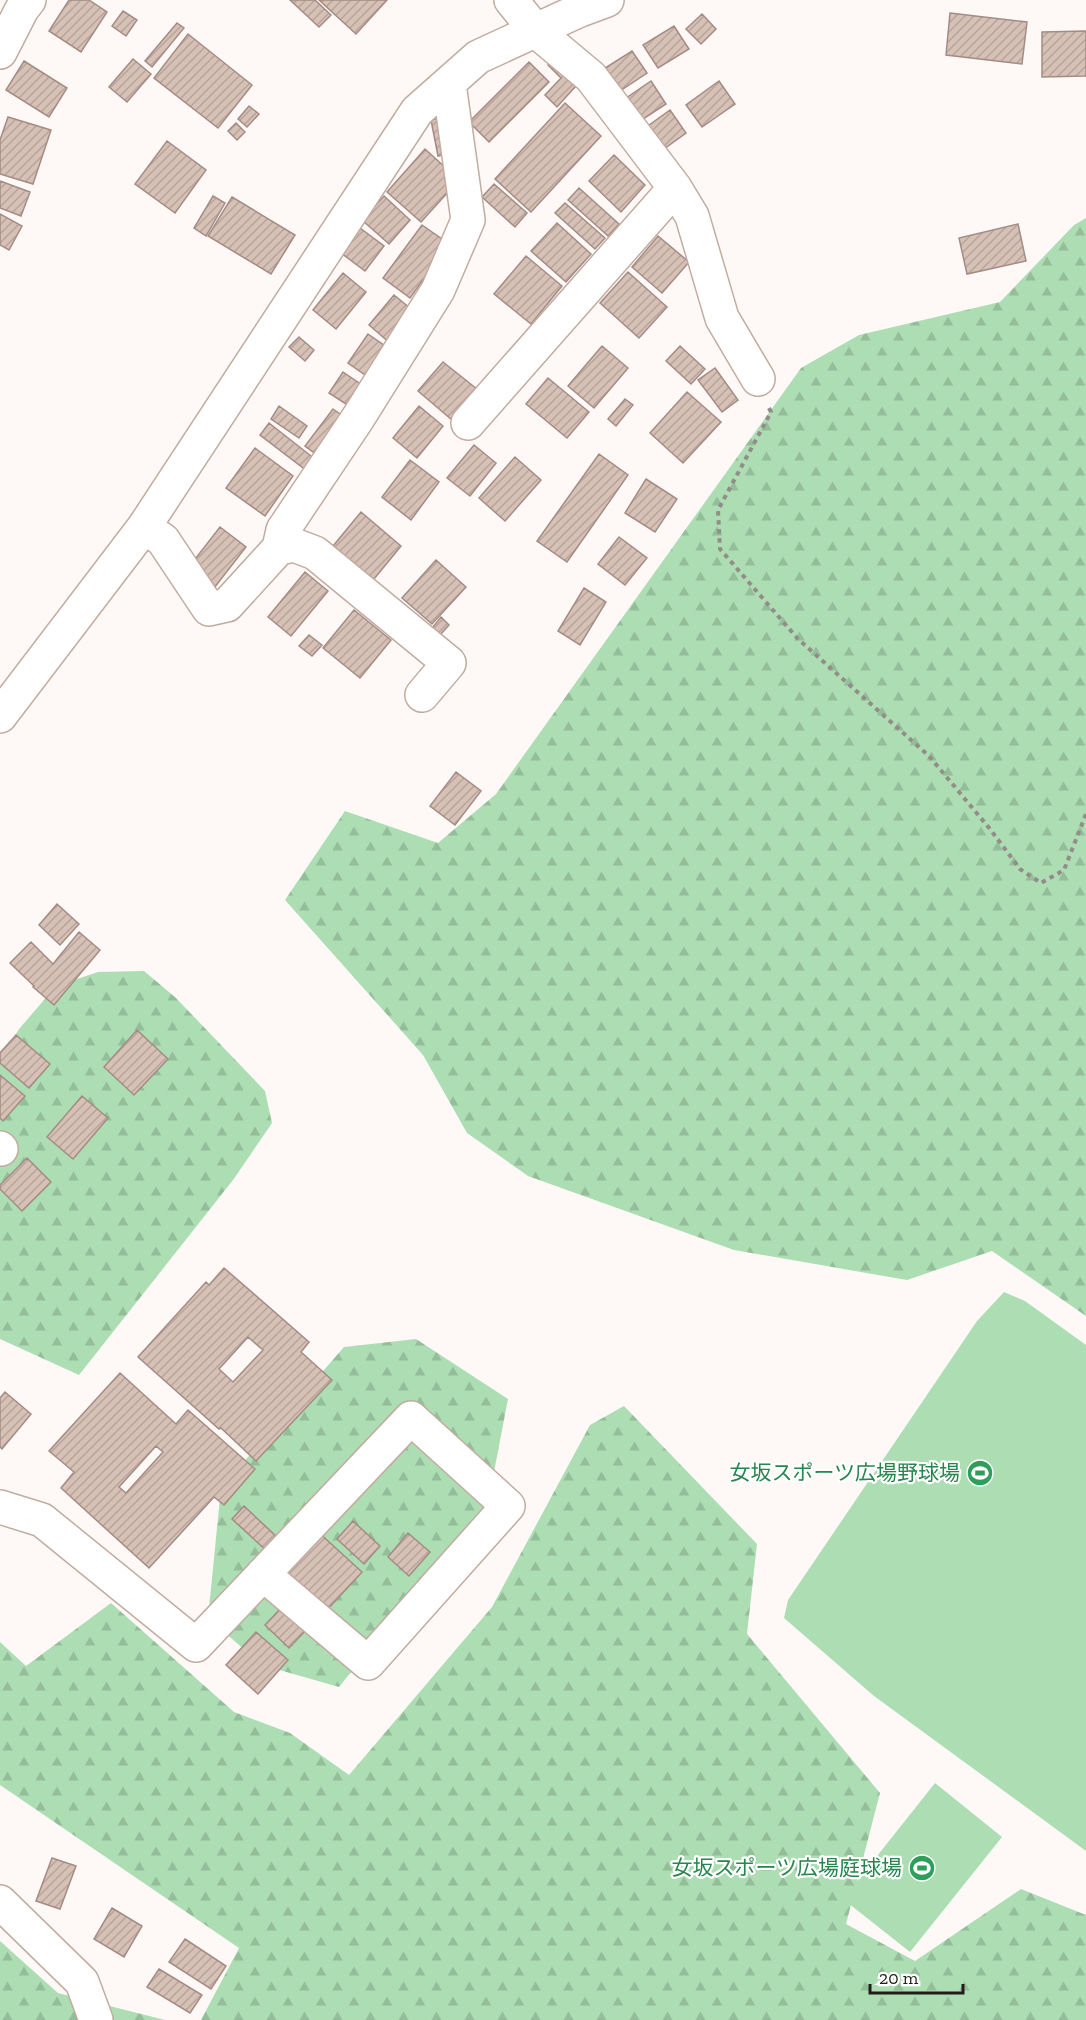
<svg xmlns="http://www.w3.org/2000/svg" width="1086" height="2020" viewBox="0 0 1086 2020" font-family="'Zilla Slab','Noto Sans JP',serif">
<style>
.forest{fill:url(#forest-firs)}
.pitch{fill:#acddb3}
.building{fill:url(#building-hatch);stroke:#a38c83;stroke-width:1.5;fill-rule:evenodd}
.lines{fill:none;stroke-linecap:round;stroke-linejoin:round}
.minor-casing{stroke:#c2aca0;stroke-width:36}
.path{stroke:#938d8a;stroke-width:4;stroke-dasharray:4.5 4.5;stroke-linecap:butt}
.minor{stroke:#fff;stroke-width:33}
.labels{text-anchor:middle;stroke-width:4.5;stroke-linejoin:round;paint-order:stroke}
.leisure-label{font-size:21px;fill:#27864d;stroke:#fff;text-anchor:end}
</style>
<defs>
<pattern id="forest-firs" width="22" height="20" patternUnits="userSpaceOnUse" patternTransform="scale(1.5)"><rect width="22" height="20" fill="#acddb3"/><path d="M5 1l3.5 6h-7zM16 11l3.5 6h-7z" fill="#94bd99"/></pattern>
<pattern id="building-hatch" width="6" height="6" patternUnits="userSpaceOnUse" patternTransform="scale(1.5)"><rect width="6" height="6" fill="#d7c0b6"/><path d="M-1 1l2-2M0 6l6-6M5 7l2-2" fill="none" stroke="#b8a49c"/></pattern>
</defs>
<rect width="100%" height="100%" fill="#fef9f7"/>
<!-- forest -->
<path class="forest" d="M1086 218V1316L992 1251 907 1280 734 1250 528 1176 467 1133 423 1055 285 900 345 811 438 843 496 794 801 368 859 335 1000 302 1074 225Z
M144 971 176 998 265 1091 272 1123 233 1180 79 1375 0 1339V1059L19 1029 56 986 98 972Z
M416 1339 508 1399 488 1503 339 1687 262 1665 208 1618 221 1488 344 1347Z
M624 1406 757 1544 747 1634 880 1793 846 1924 915 1961 1021 1889 1086 1915V2020H201L239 1948 0 1785V1642L26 1666 111 1603 234 1712 290 1733 349 1775 492 1607 590 1425Z
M0 1941 58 1993 165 2020H0Z"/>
<!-- pitch -->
<path class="pitch" d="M1004 1292 1025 1301 1086 1345V1851L874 1696 784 1618 788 1600 977 1321Z
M935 1783 1002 1837 910 1952 843 1899Z"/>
<!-- building -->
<path class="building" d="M69 0H89L107 12 81 52 49 31Z
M290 0H315L331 15 319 27Z
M319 0H387L356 34Z
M123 11 137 20 126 36 112 26Z
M950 13 1027 22 1022 64 946 55Z
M702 14 716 29 701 44 686 29Z
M177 23 184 28 152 67 145 61Z
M674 26 689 49 658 68 643 45Z
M1086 31V76L1042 77V32Z
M188 34 252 85 218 128 154 78Z
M632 51 647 73 617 93 602 70Z
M557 56 584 77 557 107 545 95 561 78 548 65Z
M133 59 151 74 127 102 109 87Z
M24 61 67 88 49 117 6 90Z
M529 62 549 82 489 142 469 122Z
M651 81 666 104 634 125 619 103Z
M719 81 735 104 702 127 686 105Z
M565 103 601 136 531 212 495 179Z
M249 106 259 114 247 127 238 119Z
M670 110 686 133 657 154 641 131Z
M8 117 51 130 33 184 0 174V140Z
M446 117 452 153 438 156 431 120Z
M236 123 245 132 237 140 228 131Z
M167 141 206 170 175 213 135 184Z
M425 149 459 180 421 222 387 192Z
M614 155 645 185 621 212 589 181Z
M0 181 30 192 21 216 0 208Z
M494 184 527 213 515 227 482 197Z
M579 188 619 224 608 236 568 200Z
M213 196 225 203 206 236 194 228Z
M384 196 410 220 389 244 362 220Z
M232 197 295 235 271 274 208 236Z
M565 203 605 238 595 249 555 213Z
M0 214 22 226 9 250 0 245Z
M557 223 591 254 566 282 531 251Z
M1018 224 1026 261 967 274 959 238Z
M422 225 449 244 410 298 383 278Z
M360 228 384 246 365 271 341 253Z
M658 236 689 262 662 293 632 267Z
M526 256 562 286 531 324 494 294Z
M628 272 667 307 639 338 600 303Z
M343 273 366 292 336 329 313 310Z
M394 295 416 313 391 344 369 325Z
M368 334 388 348 368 377 348 363Z
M299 337 314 350 305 361 289 347Z
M602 346 628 368 594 408 568 386Z
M680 346 705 369 691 384 666 361Z
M443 362 477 389 452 420 418 391Z
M715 368 738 400 722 412 698 380Z
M343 372 362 385 349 406 329 393Z
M548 378 589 412 567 438 526 404Z
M687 392 721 422 683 463 650 433Z
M625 399 633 405 616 426 608 419Z
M279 406 307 426 299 438 271 419Z
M419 406 443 426 417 458 393 438Z
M333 409 353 423 325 461 305 446Z
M269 423 320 463 311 474 260 435Z
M474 445 496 463 470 496 447 478Z
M255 448 293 476 265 516 226 488Z
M599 454 628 475 567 562 537 541Z
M515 457 541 480 505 521 479 498Z
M410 460 439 482 411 520 382 497Z
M646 479 677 499 655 532 625 513Z
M361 512 401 546 365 590 324 557Z
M220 527 246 547 211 592 185 572Z
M619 537 647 558 625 585 598 564Z
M436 560 466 587 432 624 402 598Z
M305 572 328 591 291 636 268 617Z
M584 588 606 602 580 645 558 631Z
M354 610 391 640 360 678 323 648Z
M441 617 449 625 431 645 423 639Z
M309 635 322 645 312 656 299 646Z
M456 772 481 791 455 825 430 806Z
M57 904 79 924 60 945 39 925Z
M79 932 100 950 54 1005 33 987 34 986 10 963 31 942 53 964Z
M137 1030 168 1059 134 1095 104 1067Z
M16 1035 50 1064 29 1088 0 1063V1053Z
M0 1075 25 1096 3 1121 0 1118Z
M82 1096 108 1118 73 1159 47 1137Z
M27 1158 51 1182 22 1211 0 1189V1185Z
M224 1268 309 1342 301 1352 332 1380 256 1461 221 1428 219 1429 138 1357 206 1282 209 1285ZM248 1337 263 1350 233 1382 219 1369Z
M120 1373 176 1424 188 1410 255 1469 224 1505 214 1497 149 1568 61 1488 74 1472 49 1451ZM156 1446 163 1452 126 1493 119 1487Z
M5 1392 31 1414 2 1449 0 1447V1398Z
M244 1506 279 1539 268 1552 232 1519Z
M353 1521 380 1546 364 1564 337 1539Z
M317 1531 362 1572 327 1610 282 1569Z
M408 1533 430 1552 409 1576 388 1557Z
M283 1606 307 1629 289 1648 265 1625Z
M256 1632 288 1660 258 1694 226 1665Z
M52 1858 76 1866 60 1909 36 1901Z
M112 1908 142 1926 124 1957 94 1939Z
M185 1939 226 1966 211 1989 169 1962Z
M159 1969 202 1995 190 2013 147 1987Z"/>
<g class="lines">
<defs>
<path id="minor" d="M511 0 536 31 591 77 675 188 692 216 722 318 758 379
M0 52 22 9 29 0
M468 423 675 188
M144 527 163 540 209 609 227 605 279 548 294 545 315 553 449 663 422 695
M279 548 283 530 358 418 438 290 468 220 449 84
M0 716 144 527 417 111 478 57 580 10 607 0
M0 1148 1 1149
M0 1507 42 1520 196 1645 411 1418 508 1506 368 1663 263 1574
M0 1902 82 1982 96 2020"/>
</defs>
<!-- minor casing -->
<use href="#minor" class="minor-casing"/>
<!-- path -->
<path class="path" d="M769 408 771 412 718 510 720 549 798 639 929 756 990 829 1020 869 1041 883 1064 870 1086 814"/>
<!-- minor -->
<use href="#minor" class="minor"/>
</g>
<!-- icons -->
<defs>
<symbol id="stadium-disc" viewBox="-11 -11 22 22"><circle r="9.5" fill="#2e9e5b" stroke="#fff"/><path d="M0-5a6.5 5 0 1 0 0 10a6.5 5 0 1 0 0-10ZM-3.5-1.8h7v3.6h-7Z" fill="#fff"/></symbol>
</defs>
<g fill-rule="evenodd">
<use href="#stadium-disc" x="965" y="1458" width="30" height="30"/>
<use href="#stadium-disc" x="907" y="1853" width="30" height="30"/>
</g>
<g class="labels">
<!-- leisure labels -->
<g class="leisure-label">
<text x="960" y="1480">女坂スポーツ広場野球場</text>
<text x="902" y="1875">女坂スポーツ広場庭球場</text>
</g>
</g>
<!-- scale -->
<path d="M870 1984v9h93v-9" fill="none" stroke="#241c18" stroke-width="3"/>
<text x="879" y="1984" font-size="18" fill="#241c18" stroke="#ffffff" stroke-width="4.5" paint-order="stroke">20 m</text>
</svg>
